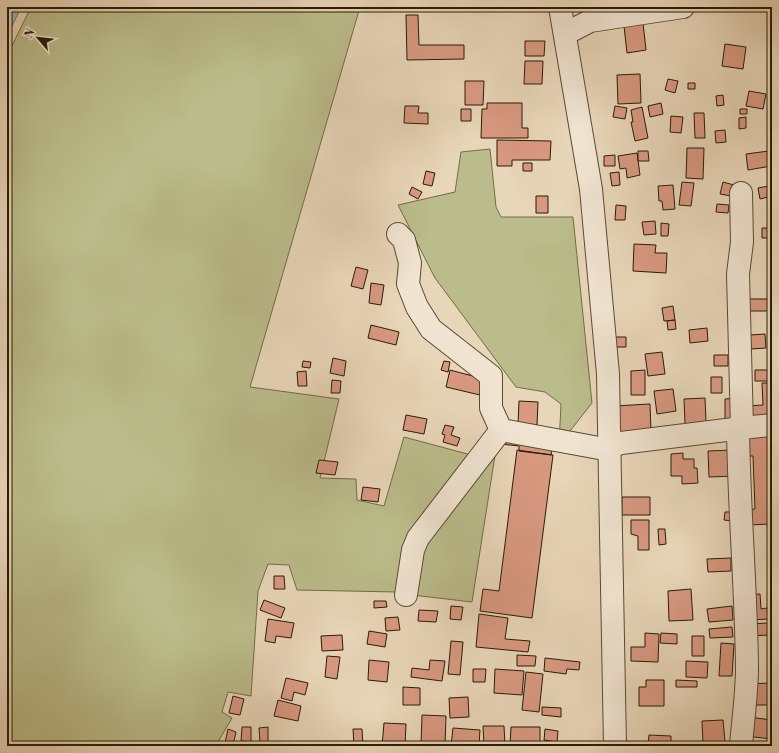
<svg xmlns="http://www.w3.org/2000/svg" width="779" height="753" viewBox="0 0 779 753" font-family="'Libre Bodoni',serif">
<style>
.green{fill:#bbbc8b;stroke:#726c48}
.water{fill:#99b7b7;stroke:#6c7970}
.building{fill:#d99981;stroke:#291b05}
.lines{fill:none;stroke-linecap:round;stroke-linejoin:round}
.minor-casing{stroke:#594a32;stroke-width:24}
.minor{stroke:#f0e4d1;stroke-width:22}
</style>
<rect width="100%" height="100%" fill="#e8d6b8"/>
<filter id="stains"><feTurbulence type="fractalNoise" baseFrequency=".005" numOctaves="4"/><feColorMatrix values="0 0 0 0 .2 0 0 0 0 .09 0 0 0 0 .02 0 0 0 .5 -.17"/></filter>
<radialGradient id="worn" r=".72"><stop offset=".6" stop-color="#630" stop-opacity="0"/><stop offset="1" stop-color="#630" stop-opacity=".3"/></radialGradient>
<!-- green -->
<path class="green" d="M31 7H360L250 387 339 399 320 478 356 479 357 500 384 506 404 437 475 456 397 592 297 590 289 565 268 564 258 591 251 696 228 692 222 712 232 718 218 742 237 746H7V56Z
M490 149 496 207 501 217H573L592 403 559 445 561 404 545 392 516 387 435 278 398 205 455 192 461 152Z
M497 443 472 602 412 595 423 540Z"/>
<!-- water -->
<path class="water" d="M7 7H21L7 37Z"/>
<!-- building -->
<path class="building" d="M406 15H418L419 45H464V59L407 60Z
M643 23 646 50 627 53 624 26Z
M525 41H545L544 56H525Z
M725 44 746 47 743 69 722 66Z
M772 49V64L768 63Z
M525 61H543L542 84H524Z
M640 74 641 103 618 104 617 75Z
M668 79 678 81 675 93 665 90Z
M465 81H484L483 105H465Z
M688 83H695V89H688Z
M749 91 766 94 763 109 746 106Z
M723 95 724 105 717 106 716 96Z
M487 103H522V128H528V138H481L482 109H487Z
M661 103 663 114 650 117 648 106Z
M405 106H419L418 113H428V124L404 123Z
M615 106 627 108 625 119 613 117Z
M642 107 648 138 635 141 631 122H633L631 110Z
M461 109H471V121H461Z
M740 109H747V114H740Z
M694 113H704L705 138H695Z
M671 116 683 117 681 133 670 132Z
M746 117V128L739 129V118Z
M725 130 726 142 716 143 715 131Z
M772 134V152H771L769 135Z
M497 140 551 141 550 160H512V166H497Z
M687 148H704L703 179 686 178Z
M638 151H648L649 161H638Z
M769 151 771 166 748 170 746 154Z
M637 153 640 175 627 178 626 168 620 169 618 156Z
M615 155V166H604V156Z
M523 163H532V171H523Z
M426 171 435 173 432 186 423 184Z
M619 172 620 185 612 186 610 173Z
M682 182 694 183 691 206 679 205Z
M723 182 734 185 731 196 720 194Z
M673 185 675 209 663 210 662 201H659L658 186Z
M769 186 772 196 760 199 758 188Z
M412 187 422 192 418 199 409 194Z
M536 196H548V213H536Z
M717 204 729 205 728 213 716 212Z
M616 205 626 206 625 220H615Z
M655 221 656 234 644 235 642 222Z
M661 223 669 224 668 236H661Z
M762 228H772V238H762Z
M634 244 656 245 655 253H667L666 273 633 271Z
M356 267 368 270 363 289 351 286Z
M371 283 384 285 381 305 369 303Z
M746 299H769V311H746Z
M673 306 675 320 664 321 662 308Z
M675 320 676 329 668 330 667 321Z
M371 325 399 332 396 345 368 338Z
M707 328 708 341 690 343 689 330Z
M765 334 766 348 751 349 750 335Z
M612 337H626V347H612Z
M662 352 665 374 648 376 645 354Z
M714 355H728V366H714Z
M333 358 346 361 344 376 330 373Z
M303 361 311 362 310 368 302 367Z
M444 361 450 362 448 372 441 370Z
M450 370 484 379 480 395 446 387Z
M645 370V395H631V371Z
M755 370H771V381H755Z
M306 371 307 386H298L297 372Z
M711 377H722V393H711Z
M332 380 341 381 340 393H331Z
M762 383H772V416L746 417V406L763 405Z
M673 389 676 411 657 414 654 391Z
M705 398 706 422 685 424 684 399Z
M739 398V423H725V399Z
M519 401 538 402 537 425 518 424Z
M650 404 651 432 615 434 614 406Z
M406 415 427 419 424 434 403 430Z
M445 425 454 427 451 435 460 438 457 446 443 442 445 435 442 434Z
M772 434V524L747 525 746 510 755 509 753 456H747L746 435Z
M501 436 553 443 551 455 519 451V446L500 444Z
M517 450 553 455 532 618 480 611 483 589 499 591Z
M734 450 735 476 709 477 708 451Z
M683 453V459H694V468H697L698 483 682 484V476H671V454Z
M319 460 338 462 335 475 316 473Z
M363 487 380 489 378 502 361 500Z
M622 497H650V515H622Z
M725 512H733V521L724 520Z
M631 520H649V550H638V536L631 534Z
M658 529H665L666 544 659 545Z
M731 558V571L708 572 707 559Z
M274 576H284L285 589H274Z
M691 589 693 620 669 621 668 591Z
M760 594 761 609 767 608 768 619 749 620 747 595Z
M264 600 285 608 281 618 260 610Z
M374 601H386L387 607 374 608Z
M451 606 463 607 461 620 450 619Z
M732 606 733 620 709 622 707 609Z
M419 610 438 611 436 622 418 621Z
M479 614 508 618 505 639 530 641 528 652 476 647Z
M398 617 400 630 386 631 385 618Z
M268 619 294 623 291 638 276 636 275 643 265 641Z
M768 623V635L752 636 751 624Z
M732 627 733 637 710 638 709 629Z
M369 631 387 634 385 647 367 644Z
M645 633 659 634 658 662 631 661V647H645Z
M661 633 677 634V644L660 643Z
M342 635 343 650 322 651 321 636Z
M692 636H704V656H692Z
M451 641 463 642 460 675 448 674Z
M721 643 734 644 732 676H719Z
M517 655 536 656 535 666H517Z
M327 656 340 657 337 679 325 677Z
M545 658 580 662 579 670 567 669 566 674 544 671Z
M369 660 389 662 387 682 368 680Z
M430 660 445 661 442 681 411 677 412 668 429 670Z
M686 661 708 662 707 678 686 677Z
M473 669H486L485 682H473Z
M495 669 524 671 522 695 494 693Z
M526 672 543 674 539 712 522 710Z
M286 678 308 683 305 695 294 692 292 701 281 698Z
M646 680H664V706H639V687H646Z
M676 680 697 681V687H676Z
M772 683V705H748V684Z
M403 687 420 688V705H403Z
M233 696 244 699 240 715 229 713Z
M468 697 469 717 450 718 449 698Z
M278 700 301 706 298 721 274 716Z
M542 707 561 708V717L542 715Z
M422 715 446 716 445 746H421Z
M748 717 772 720V739L745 736Z
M723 720 725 742 703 743 702 721Z
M384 723 406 724 405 746H382Z
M483 726H504L505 746H484Z
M242 727H251V742L241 741Z
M268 727V742L260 743 259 728Z
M511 727H540V744H532V746H510Z
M453 728 480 730 479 746H451Z
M228 729 236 732 233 745 225 743Z
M353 729H362L363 746H354Z
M545 729 558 731 557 742 544 740Z
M649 735 671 736V746H648Z"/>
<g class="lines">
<defs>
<path id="minor" d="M560 7 591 189 608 374 615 746
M565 34 590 21 683 7
M741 193 742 242 738 274 742 428 772 425
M398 234 404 240 410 263 408 284 417 307 431 329 491 376V408L501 430
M738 429C739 508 746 587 747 667 747 693 743 720 741 746
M501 430 610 450 615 445 621 443 742 428
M406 595 413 550 418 538 501 430"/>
</defs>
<!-- minor casing -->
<use href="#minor" class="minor-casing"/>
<!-- minor -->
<use href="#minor" class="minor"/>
</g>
<!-- margin -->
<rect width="779" height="753" fill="none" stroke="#e8d6b8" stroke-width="24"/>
<rect x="8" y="8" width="763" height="737" fill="none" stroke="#291b05" stroke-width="2"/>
<rect x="12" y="12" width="755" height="729" fill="none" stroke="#291b05"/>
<!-- north arrow -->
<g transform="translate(38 38) rotate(298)" stroke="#f0e4d1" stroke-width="3" paint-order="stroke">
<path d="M0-3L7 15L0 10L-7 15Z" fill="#291b05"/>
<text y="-6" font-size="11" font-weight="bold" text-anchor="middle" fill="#291b05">N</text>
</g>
<rect width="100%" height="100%" filter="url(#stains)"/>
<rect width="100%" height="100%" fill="url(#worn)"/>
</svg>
